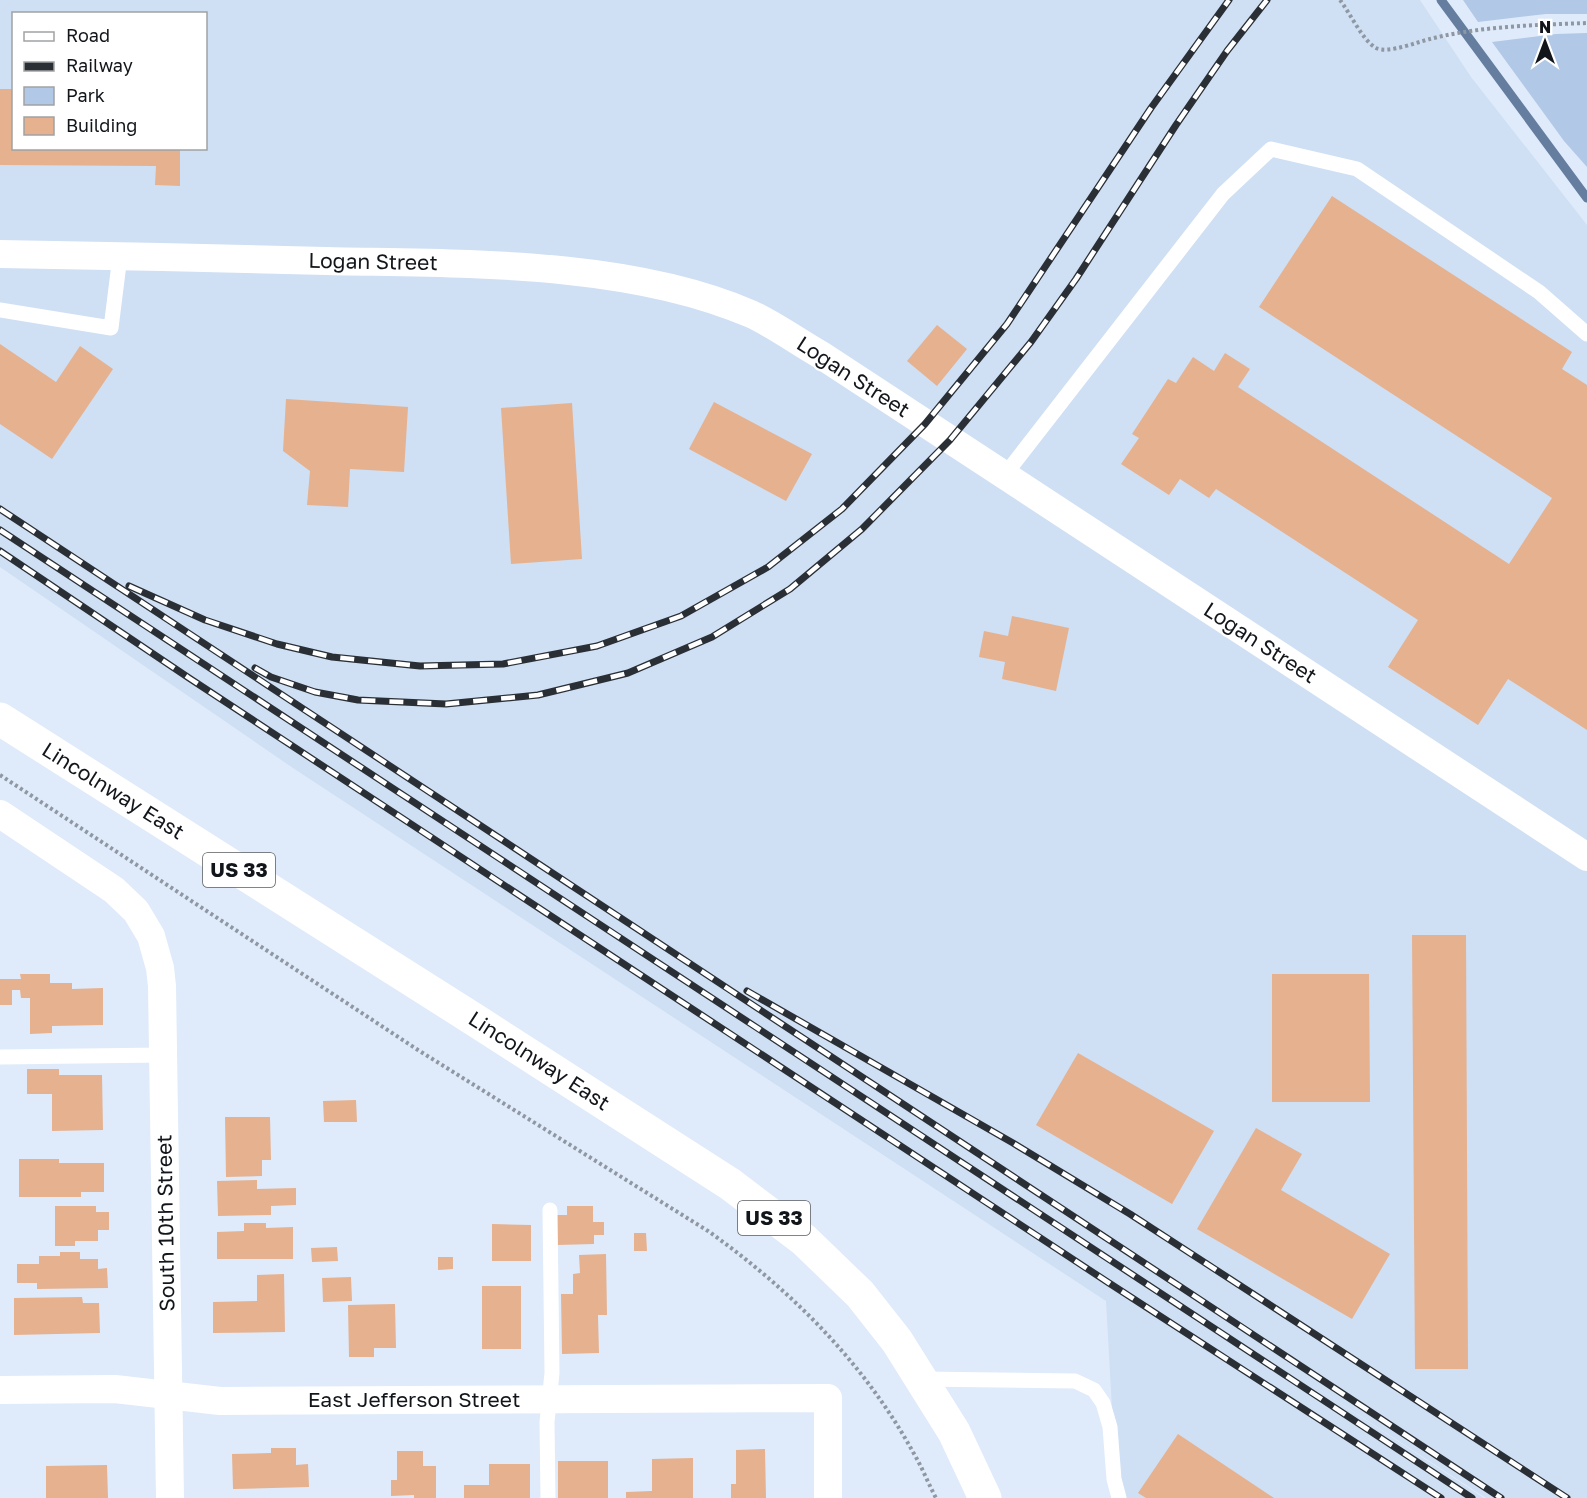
<svg xmlns="http://www.w3.org/2000/svg" width="1587" height="1498" viewBox="0 0 1587 1498" font-family="'Golos Text',sans-serif">
<style>
.built{fill:#cfdff4;fill-rule:evenodd}
.green{fill:#b1c8e7}
.lines{fill:none;stroke-linecap:round;stroke-linejoin:round}
.stream{stroke:#657e9f;stroke-width:9}
.building{fill:#e5b18f}
.path{stroke:#8e97a2;stroke-width:4;stroke-dasharray:3 3;stroke-linecap:butt}
.service{stroke:#fff;stroke-width:15}
.minor{stroke:#fff;stroke-width:28}
.trunk{stroke:#fff;stroke-width:33}
.rail-casing{stroke:#2a2f35;stroke-width:7}
.rail{stroke:#fff;stroke-width:4.5;stroke-dasharray:14;stroke-linecap:butt}
.labels{text-anchor:middle;stroke-width:4.5;stroke-linejoin:round;paint-order:stroke}
.shield{fill:#fff;stroke:#595c5f;stroke-width:1.5}
.shield-label{font-size:20px;font-weight:bold;fill:#12161b}
.street-label{font-size:21px;fill:#12161b;stroke:#fff}
</style>
<rect width="100%" height="100%" fill="#dfebfa"/>
<!-- built -->
<path class="built" d="M0 0H1420L1471 77 1587 225V1498H1486L1296 1374 1484 1498H1117L1106 1301 293 768 0 567ZM14 14H206V148H14Z"/>
<!-- green -->
<path class="green" d="M1463 0H1587V14H1546L1478 22Z
M1587 33V167L1564 141 1492 42 1556 34Z"/>
<g class="lines">
<!-- stream -->
<path class="stream" d="M1441 0 1587 198"/>
</g>
<!-- building -->
<path class="building" d="M0 89H14V148H180V186L155 185 156 166 0 165Z
M1332 196 1572 352 1562 369 1587 385V730L1508 679 1478 725 1388 667 1418 620 1216 489 1209 498 1180 479 1169 495 1121 464 1139 438 1132 434 1168 379 1176 383 1193 357 1214 371 1225 353 1250 369 1238 387 1509 564 1552 498 1259 307Z
M937 325 967 349 937 386 907 361Z
M0 344 56 382 80 346 113 369 52 459 0 424Z
M286 399 408 407 404 472 350 469 348 507 307 505 310 471 283 451Z
M714 402 812 454 786 501 689 449Z
M572 403 582 559 511 564 501 408Z
M1012 616 1069 628 1056 691 1002 679 1005 662 979 657 984 631 1008 636Z
M1412 935H1466L1468 1369H1415Z
M20 974H50V983H72V989L103 988V1025L52 1026V1033L30 1034V998H21L20 990H12V1005H0V979H21Z
M1272 974H1369L1370 1102H1272Z
M1078 1053 1214 1131 1172 1204 1036 1125Z
M27 1069H59V1075H102L103 1130 52 1131V1094H27Z
M356 1100 357 1122H324L323 1101Z
M225 1117H270L271 1160H262V1176L226 1177Z
M1256 1128 1302 1154 1281 1190 1390 1254 1352 1319 1197 1229Z
M19 1159H59V1163H104V1192H81V1197H19Z
M257 1180V1189L296 1188V1205L271 1206V1215L218 1216 217 1181Z
M55 1206H96V1212H109V1230H98V1241H75V1246H55Z
M567 1206H593V1222H604V1235H594V1244L557 1245V1215H567Z
M244 1223H266V1228L293 1227V1259H217V1232L244 1231Z
M492 1224 531 1225V1261H492Z
M634 1233H646L647 1251H634Z
M337 1247 338 1261 312 1262 311 1248Z
M60 1252H80V1259H98V1269L107 1268 108 1288 37 1289V1283H17V1264H39V1256H60Z
M606 1254 607 1315H598L599 1353 562 1354 561 1294H573V1274L580 1273 579 1255Z
M438 1257H453V1269L438 1270Z
M284 1274 285 1332 213 1333V1302L257 1301V1275Z
M351 1277 352 1301 323 1302 322 1278Z
M482 1286H521V1349H482Z
M82 1297 83 1303H99L100 1333 14 1335V1298Z
M395 1304 396 1348H374V1357H349L348 1305Z
M1178 1434 1274 1498H1146L1138 1493Z
M271 1448H296V1465L308 1464 309 1487 233 1489 232 1454 271 1453Z
M765 1449 766 1498H731V1484H736V1450Z
M397 1451H423V1466H436V1498H414V1495L391 1496V1480H397Z
M693 1458V1498H626V1492L652 1491V1459Z
M558 1461H608V1498H558Z
M489 1464H530V1498H464V1485H489Z
M107 1465 108 1498H46V1466Z"/>
<g class="lines">
<!-- path -->
<path class="path" d="M1340 0C1350 13 1363 41 1376 48 1388 54 1417 42 1430 39 1481 26 1535 25 1587 23
M0 775 418 1050 708 1231C791 1290 864 1363 913 1452 922 1467 928 1483 936 1498"/>
<!-- service -->
<path class="service" d="M0 310 111 328 120 256
M1004 476 1223 194 1271 149 1357 169 1539 292 1587 334
M0 1057 164 1055
M921 1379 1075 1381 1094 1390 1103 1403 1110 1427 1114 1479 1119 1498
M548 1498 547 1422 552 1373 550 1210"/>
<!-- minor -->
<path class="minor" d="M0 254C109 256 217 258 326 261 461 264 626 260 751 314 775 325 798 342 821 355L1587 857
M0 814 114 890 136 911 151 936 160 968 162 986 170 1498
M0 1390 115 1389 220 1401 828 1398V1498"/>
<!-- trunk -->
<path class="trunk" d="M0 719 478 1022 730 1184 804 1240 860 1294 897 1341 954 1432 985 1498"/>
<defs>
<path id="rail" d="M0 509 1501 1498
M0 530 1472 1498
M0 551 189 678 1109 1283 1441 1498
M129 586 205 620 277 644 332 657 420 666 503 664 597 646 681 616 768 567 842 509 925 424 1007 324 1151 108 1229 0
M255 668 271 677 315 692 358 700 446 704 538 695 628 673 712 637 790 589 862 529 950 440 1031 342 1076 279 1176 125 1227 51 1267 0
M747 991 1013 1143 1130 1214 1567 1498"/>
</defs>
<!-- rail casing -->
<use href="#rail" class="rail-casing"/>
<!-- rail -->
<use href="#rail" class="rail"/>
</g>
<g class="labels">
<!-- shield labels -->
<g class="shield">
<rect x="203" y="853" width="72" height="34" rx="4.5"/>
<rect x="738" y="1201" width="72" height="34" rx="4.5"/>
</g>
<g class="shield-label">
<text x="239" y="877">US 33</text>
<text x="774" y="1225">US 33</text>
</g>
<!-- street labels -->
<g class="street-label">
<text transform="translate(373 262) rotate(1)" y="7">Logan Street</text>
<text transform="translate(853 377) rotate(33)" y="7">Logan Street</text>
<text transform="translate(1260 643) rotate(33)" y="7">Logan Street</text>
<text transform="translate(113 791) rotate(32)" y="7">Lincolnway East</text>
<text transform="translate(539 1061) rotate(33)" y="7">Lincolnway East</text>
<text transform="translate(166 1223) rotate(-91)" y="7">South 10th Street</text>
<text x="414" y="1407">East Jefferson Street</text>
</g>
</g>
<!-- legend -->
<rect x="12" y="12" width="195" height="138" fill="#ffffff" stroke="#a0a2a4" stroke-width="1.5"/>
<rect x="24" y="32" width="30" height="9" fill="#ffffff" stroke="#a0a2a4" stroke-width="1.5"/>
<text x="66" y="42" font-size="18" fill="#12161b">Road</text>
<rect x="24" y="62" width="30" height="9" fill="#2a2f35" stroke="#a0a2a4" stroke-width="1.5"/>
<text x="66" y="72" font-size="18" fill="#12161b">Railway</text>
<rect x="24" y="87" width="30" height="18" fill="#b1c8e7" stroke="#a0a2a4" stroke-width="1.5"/>
<text x="66" y="102" font-size="18" fill="#12161b">Park</text>
<rect x="24" y="117" width="30" height="18" fill="#e5b18f" stroke="#a0a2a4" stroke-width="1.5"/>
<text x="66" y="132" font-size="18" fill="#12161b">Building</text>
<!-- north arrow -->
<g transform="translate(1545 42)" stroke="#ffffff" stroke-width="4.5" paint-order="stroke">
<path d="M0-4.5L10 22L0 15L-10 22Z" fill="#12161b"/>
<text y="-9" font-size="16" font-weight="bold" text-anchor="middle" fill="#12161b">N</text>
</g>
</svg>
